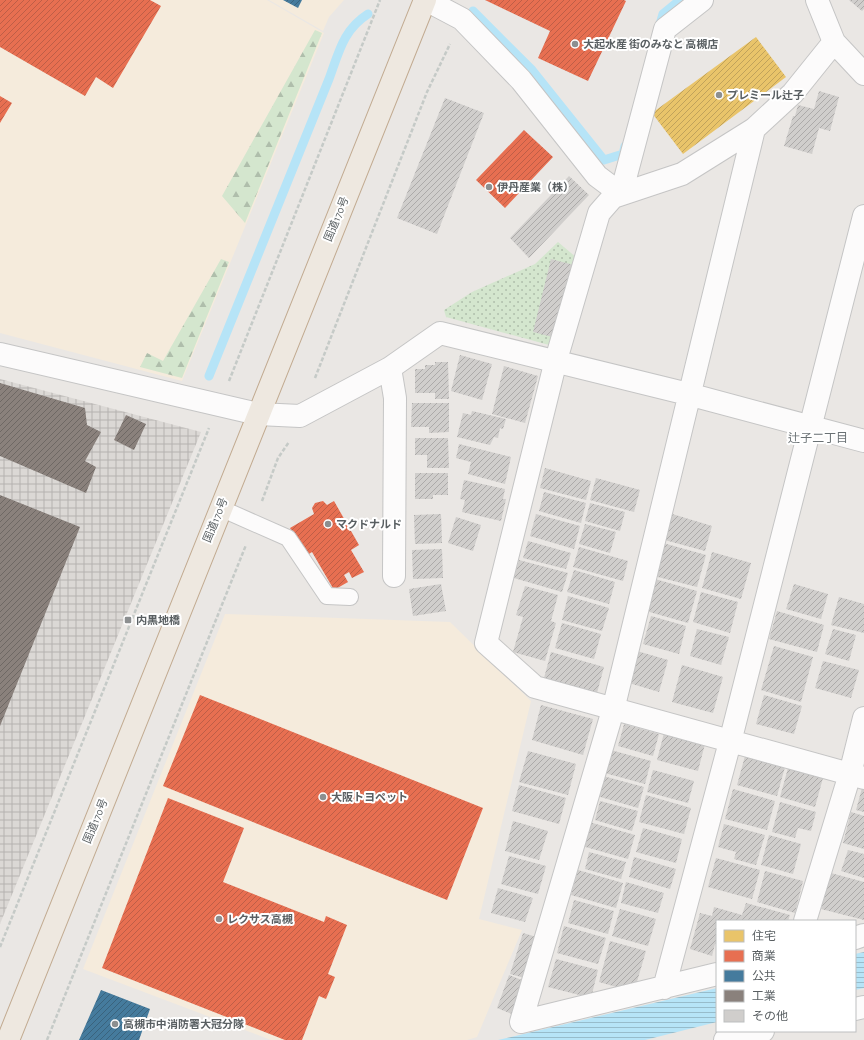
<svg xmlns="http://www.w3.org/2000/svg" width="864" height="1040" viewBox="0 0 864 1040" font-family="'Alegreya Sans','Noto Sans JP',sans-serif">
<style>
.commercial{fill:#f5ebdc}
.industrial{fill:url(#industrial-grid)}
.grass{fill:url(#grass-dots)}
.forest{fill:url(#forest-firs)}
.water{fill:url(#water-rules)}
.homes{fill:url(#homes-hatch)}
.shops{fill:url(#shops-hatch)}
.public{fill:url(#public-hatch)}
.industry{fill:url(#industry-hatch)}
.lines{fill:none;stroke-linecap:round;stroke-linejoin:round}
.stream{stroke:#b6e4f7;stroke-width:9}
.building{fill:url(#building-hatch)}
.lane-casing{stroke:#c5c5c5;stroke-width:18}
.street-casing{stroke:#c5c5c5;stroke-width:24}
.highway-casing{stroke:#c2ab91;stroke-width:24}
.path{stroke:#c5cac7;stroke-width:2.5;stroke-dasharray:4 2;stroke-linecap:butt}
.lane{stroke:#fcfbfb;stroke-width:16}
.street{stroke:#fcfbfb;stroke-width:22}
.highway{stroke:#eee8e0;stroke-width:22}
.poi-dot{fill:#8c8f90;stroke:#fff;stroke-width:1.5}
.labels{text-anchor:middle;stroke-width:4;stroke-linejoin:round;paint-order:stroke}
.poi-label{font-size:11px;font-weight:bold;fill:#595f62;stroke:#fff;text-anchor:start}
.street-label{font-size:11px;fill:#595f62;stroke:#fff}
.neighbourhood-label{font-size:12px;fill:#6a7174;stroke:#fff}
</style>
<defs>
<pattern id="industrial-grid" width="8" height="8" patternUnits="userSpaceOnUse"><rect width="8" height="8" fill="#dbd8d5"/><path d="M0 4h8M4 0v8" fill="none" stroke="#b5b2b0"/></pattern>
<pattern id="grass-dots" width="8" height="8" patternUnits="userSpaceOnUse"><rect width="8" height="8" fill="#d4e6ce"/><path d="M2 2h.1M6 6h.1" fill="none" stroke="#afbeab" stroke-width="1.8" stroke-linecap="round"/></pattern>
<pattern id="forest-firs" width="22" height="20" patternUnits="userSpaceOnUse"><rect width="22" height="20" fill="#d4e6ce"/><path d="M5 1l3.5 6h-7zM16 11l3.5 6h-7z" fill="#afbeab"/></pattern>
<pattern id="water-rules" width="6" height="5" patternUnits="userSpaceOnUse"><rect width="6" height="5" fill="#b6e4f7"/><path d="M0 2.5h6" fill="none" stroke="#97bccb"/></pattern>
<pattern id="homes-hatch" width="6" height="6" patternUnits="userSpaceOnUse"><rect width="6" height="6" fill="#e9c46a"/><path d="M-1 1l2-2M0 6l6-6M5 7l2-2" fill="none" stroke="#c0a25b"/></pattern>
<pattern id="shops-hatch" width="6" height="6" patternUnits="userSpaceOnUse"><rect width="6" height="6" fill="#e76f51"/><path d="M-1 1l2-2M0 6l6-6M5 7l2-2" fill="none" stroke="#be5e47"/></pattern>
<pattern id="public-hatch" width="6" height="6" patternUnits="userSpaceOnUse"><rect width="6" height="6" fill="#457b9d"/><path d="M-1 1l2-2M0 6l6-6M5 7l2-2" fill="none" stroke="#3a637d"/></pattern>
<pattern id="industry-hatch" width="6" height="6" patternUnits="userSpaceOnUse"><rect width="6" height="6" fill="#8a817c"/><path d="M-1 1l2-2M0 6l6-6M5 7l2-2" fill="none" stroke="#6e6864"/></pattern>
<pattern id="building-hatch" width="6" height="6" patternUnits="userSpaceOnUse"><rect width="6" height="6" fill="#d0cecc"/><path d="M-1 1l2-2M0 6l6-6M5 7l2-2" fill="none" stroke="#acaaa9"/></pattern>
</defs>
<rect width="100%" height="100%" fill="#eae7e4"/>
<!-- commercial -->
<path class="commercial" d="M0 0H267L324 33 182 381 0 333Z
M269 0H344L329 17 323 31Z
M225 614 450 622 531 701 479 919 522 930 477 1037 467 1040H271L83 969Z"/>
<!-- industrial -->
<path class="industrial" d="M0 379 201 432 0 924Z"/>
<!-- grass -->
<path class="grass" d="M558 242 577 258 549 345 446 317 444 310 472 292 535 264Z"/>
<!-- forest -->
<path class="forest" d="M315 30 322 33 245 223 222 196Z
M221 259 229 262 182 378 140 367 147 353 163 361Z"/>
<!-- water -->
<path class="water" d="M864 952V988L855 990V954Z
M717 988V1022L645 1040H498Z"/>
<!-- homes -->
<path class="homes" d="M756 37 786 77 683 154 652 113Z"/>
<!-- shops -->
<path class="shops" d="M0 0H150L161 6 113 88 96 77 85 96 0 47Z
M485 0H624L626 1 588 81 538 58 550 31Z
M0 96 12 103 0 123Z
M524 130 553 157 505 208 476 180Z
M323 501 327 505 334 501 359 545 351 550 364 572 352 578 349 572 344 575 348 582 334 590 312 552 306 556 290 528 314 514 312 508 315 503Z
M200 695 483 808 447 900 163 786Z
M168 798 244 828 223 882 324 922 326 916 347 925 328 974 335 977 326 999 319 996 302 1040H285L102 968Z"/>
<!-- public -->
<path class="public" d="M283 0H302L298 8Z
M101 990 150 1009 139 1040H79Z"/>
<!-- industry -->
<path class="industry" d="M0 383 85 408 87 425 101 432 85 461 96 467 86 493 0 456Z
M126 415 146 424 134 450 114 440Z
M0 495 80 527 0 726Z"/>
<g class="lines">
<!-- stream -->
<path class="stream" d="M473 11 532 70 604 160 623 154 625 146
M659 28 663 14 680 0
M209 376 329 79C339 52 343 30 368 14"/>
</g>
<!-- building -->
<path class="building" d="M849 0H864V9L862 11Z
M819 91 839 97 830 131 819 128 812 154 784 146 793 116H795L798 105 814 109Z
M445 98 484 113 437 234 397 218Z
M569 176 589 195 529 258 510 238Z
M551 259 574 265 556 338 533 332Z
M460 355 492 364 482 400 451 391Z
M435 362H448L449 399H435V393H415V369H425V365H435Z
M504 366 538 376 525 423 492 414Z
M412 403H449V432L429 433V427H411Z
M472 411 506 419 503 429 500 428 498 438 494 437 490 445 457 437 463 413 471 415Z
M415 438H448L449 468H427V455H415Z
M459 444 511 457 505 484 468 474 471 462 456 458Z
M545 468 591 481 586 500 540 488Z
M415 473H448V495H433V499H415Z
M596 478 640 490 634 512 590 500Z
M464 480 505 489 503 499H506L501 521 462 512 465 500 460 499Z
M544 492 586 503 581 523 539 511Z
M590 503 625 512 620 531 585 521Z
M669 513 712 526 705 551 661 539Z
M441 514 442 543 415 544 414 515Z
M536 514 580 526 574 549 530 536Z
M456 517 481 525 473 551 448 543Z
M585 524 616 532 610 553 579 544Z
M528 541 571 553 566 569 523 558Z
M663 543 706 555 697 587 654 576Z
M579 547 628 561 623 581 573 567Z
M442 549 443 578 413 579 412 550Z
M712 552 751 563 741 599 702 588Z
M519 560 568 573 562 592 514 578Z
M574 570 615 582 609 604 567 592Z
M655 579 697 591 688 623 646 611Z
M441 584 446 611 413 616 409 589Z
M794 584 828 594 821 619 786 609Z
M525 586 558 595 551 621 556 623 545 661 513 652 523 617 516 615Z
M701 592 738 602 730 633 693 622Z
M568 596 609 608 602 631 562 620Z
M839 597 864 604V633L831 625Z
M777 611 824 625 817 652 769 639Z
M651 616 686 626 679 654 643 644Z
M562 623 601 634 594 659 555 648Z
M697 629 729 637 721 665 690 656Z
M833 629 856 635 849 661 825 654Z
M774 646 813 657 801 702 761 690Z
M637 651 668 660 659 692 629 683Z
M551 652 604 667 597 693 544 678Z
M823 661 859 670 851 698 815 688Z
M682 665 723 677 713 713 672 702Z
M764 695 802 706 794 734 756 724Z
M541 705 593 719 583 755 532 740Z
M624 724 659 734 653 756 618 746Z
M664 733 705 744 698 771 657 760Z
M607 749 651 761 645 784 601 772Z
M528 751 576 764 568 795 519 782Z
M745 756 785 767 777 796 737 785Z
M788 768 823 778 815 807 780 797Z
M653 770 694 781 688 803 647 792Z
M603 776 644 787 638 808 597 796Z
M519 785 566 798 559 824 512 811Z
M862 788H864V812L856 810Z
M733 789 775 801 767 830 725 819Z
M646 795 691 808 684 834 639 822Z
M600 801 638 811 632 831 595 820Z
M780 802 816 812 811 831 798 828 795 838 772 832Z
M851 812 864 816V849L843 843Z
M513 821 548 831 539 860 505 851Z
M589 822 635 835 628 859 582 846Z
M724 824 765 835 756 865 734 859 736 852 718 847Z
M643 828 682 839 676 863 636 852Z
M769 835 801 844 793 874 761 865Z
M848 850 864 854V878L841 871Z
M589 852 626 862 621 879 585 869Z
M509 856 546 866 538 894 501 884Z
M634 857 676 869 670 889 629 877Z
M716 858 760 870 752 899 708 887Z
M578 870 623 883 616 908 571 895Z
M765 871 803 881 795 913 757 902Z
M831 873 864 882V920L821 909Z
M626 882 664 893 658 913 621 903Z
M498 888 533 898 525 922 491 913Z
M574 900 614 911 608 934 568 923Z
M746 903 790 915 788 921H717V944H715L712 956 690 949 700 913 712 916 714 907 742 915Z
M620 909 656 919 648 946 612 936Z
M564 926 606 938 598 964 557 953Z
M523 933 540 938 528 979 510 974Z
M610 941 646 951 634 992 599 982Z
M556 959 598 970 591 998 548 987Z
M509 975 527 982 516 1000 512 1014 497 1008Z"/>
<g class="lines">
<defs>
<path id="lane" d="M220 508 288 538 327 596 350 597"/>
<path id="street" d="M426 0 462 19 521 80 597 176 621 194 665 29 702 0
M817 0 834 42 793 93 754 129 682 174 613 197 599 213 556 360 486 643 535 687 864 778
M834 42 864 74
M0 354 258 414 300 416 390 368 440 333 688 394 864 441
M390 368 395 398 394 576
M805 921 850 774 864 718
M855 938 864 935
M717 974 521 1022 613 710 754 129
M664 988 730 742 864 216
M855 1009 864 1007
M725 1040 763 1031"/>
<path id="highway" d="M8 1040 425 0"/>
</defs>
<!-- lane casing -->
<use href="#lane" class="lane-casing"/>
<!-- street casing -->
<use href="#street" class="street-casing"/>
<!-- highway casing -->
<use href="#highway" class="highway-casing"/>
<!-- path -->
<path class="path" d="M315 378 427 92 450 44
M229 381 380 0
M262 501 278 458 289 442
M0 947 209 428
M47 1040 246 545"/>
<!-- lane -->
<use href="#lane" class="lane"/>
<!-- street -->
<use href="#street" class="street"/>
<!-- highway -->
<use href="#highway" class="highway"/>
</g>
<!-- markers -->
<g class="poi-dot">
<circle cx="575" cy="44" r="4"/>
<circle cx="719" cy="95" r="4"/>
<circle cx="489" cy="187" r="4"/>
<circle cx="328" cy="524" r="4"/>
<rect x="124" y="616" width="8" height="8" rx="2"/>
<circle cx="323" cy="797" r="4"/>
<circle cx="219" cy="919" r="4"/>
<circle cx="115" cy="1024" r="4"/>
</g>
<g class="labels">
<!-- poi labels -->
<g class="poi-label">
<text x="583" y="48">大起水産 街のみなと 高槻店</text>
<text x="727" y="99">プレミール辻子</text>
<text x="497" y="191">伊丹産業（株）</text>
<text x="336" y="528">マクドナルド</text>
<text x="136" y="624">内黒地橋</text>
<text x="331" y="801">大阪トヨペット</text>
<text x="227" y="923">レクサス高槻</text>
<text x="123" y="1028">高槻市中消防署大冠分隊</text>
</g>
<!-- street labels -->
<g class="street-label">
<text transform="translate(336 219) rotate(-68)" y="4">国道170号</text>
<text transform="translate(215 520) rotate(-68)" y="4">国道170号</text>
<text transform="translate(95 821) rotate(-68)" y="4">国道170号</text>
</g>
<!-- neighbourhood labels -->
<g class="neighbourhood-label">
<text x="818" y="442">辻子二丁目</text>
</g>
</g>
<!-- legend -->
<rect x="716" y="920" width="140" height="112" fill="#ffffff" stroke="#bdbfc0"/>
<rect x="724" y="930" width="20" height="12" fill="#e9c46a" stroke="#bdbfc0"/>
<text x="752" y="940" font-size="12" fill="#595f62">住宅</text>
<rect x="724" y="950" width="20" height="12" fill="#e76f51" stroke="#bdbfc0"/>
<text x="752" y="960" font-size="12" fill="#595f62">商業</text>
<rect x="724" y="970" width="20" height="12" fill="#457b9d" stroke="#bdbfc0"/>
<text x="752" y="980" font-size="12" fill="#595f62">公共</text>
<rect x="724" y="990" width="20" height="12" fill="#8a817c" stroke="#bdbfc0"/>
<text x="752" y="1000" font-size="12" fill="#595f62">工業</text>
<rect x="724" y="1010" width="20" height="12" fill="#d0cecc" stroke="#bdbfc0"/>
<text x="752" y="1020" font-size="12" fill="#595f62">その他</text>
</svg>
